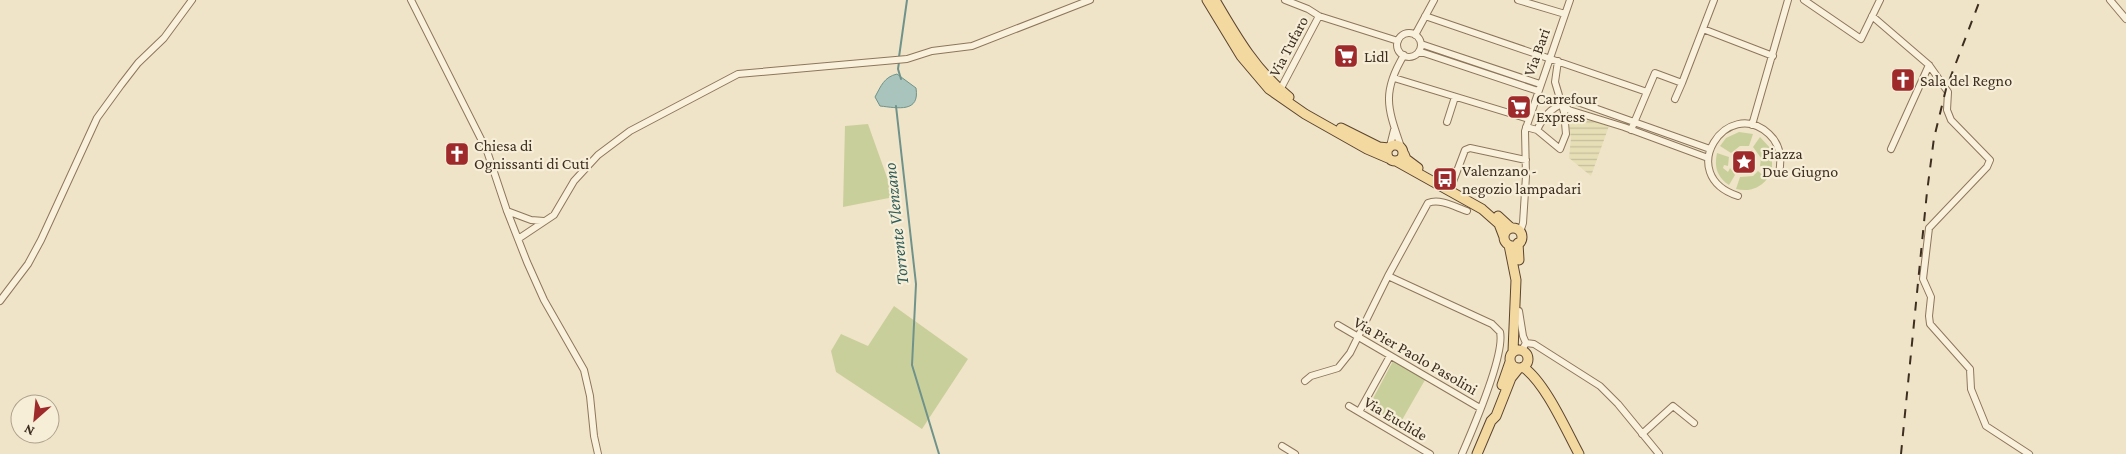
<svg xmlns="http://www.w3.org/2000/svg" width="2126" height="454" viewBox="0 0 2126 454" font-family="'Crimson Pro',serif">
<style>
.farmland{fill:url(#farmland-rules)}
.green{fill:#c9cf9b}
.water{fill:#a9c4bc;stroke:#6f938a}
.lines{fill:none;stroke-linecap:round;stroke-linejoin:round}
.stream{stroke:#6f938a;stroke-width:2}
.minor-casing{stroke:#8d765c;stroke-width:8}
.major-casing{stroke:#5b4430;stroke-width:11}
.minor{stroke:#faf1dc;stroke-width:6}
.major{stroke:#f3d9a0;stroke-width:9}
.rail{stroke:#3d2e20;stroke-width:2;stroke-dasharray:9 9;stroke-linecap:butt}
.labels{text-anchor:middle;stroke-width:4.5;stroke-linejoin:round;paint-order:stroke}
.street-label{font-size:16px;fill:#3d2e20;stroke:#f7eed8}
.poi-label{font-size:16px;fill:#3d2e20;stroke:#f7eed8;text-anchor:start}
.water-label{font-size:18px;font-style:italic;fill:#2f5d5a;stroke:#f7eed8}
</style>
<defs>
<pattern id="farmland-rules" width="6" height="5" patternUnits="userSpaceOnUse" patternTransform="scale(1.25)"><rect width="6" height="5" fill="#e6deb5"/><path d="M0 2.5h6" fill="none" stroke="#c6bf9b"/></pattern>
</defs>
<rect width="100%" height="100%" fill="#f0e4c8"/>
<!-- farmland -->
<path class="farmland" d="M1568 113 1609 126 1591 176 1569 158 1571 138 1567 115Z"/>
<!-- green -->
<path class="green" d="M868 124 894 197 843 207 845 126Z
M1739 132 1753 134 1749 146H1740L1731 153 1720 146 1726 138Z
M1760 137 1772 150V170L1760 166 1761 158 1753 147Z
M1717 153 1729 157 1728 166 1724 165 1723 168 1728 172 1730 168 1735 175 1729 185C1717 177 1714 167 1717 153Z
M1758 171 1767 179C1759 189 1748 192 1736 189L1740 177 1753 176Z
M894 306 968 359 922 429 836 372 831 351 841 334 868 346Z
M1393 361 1425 380 1398 427 1368 408Z"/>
<!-- water -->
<path class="water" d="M897 74 916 88C920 113 898 108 880 106L875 97C881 86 884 77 897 74Z"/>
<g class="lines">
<!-- stream -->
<path class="stream" d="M899 57 907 0
M899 62 898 69 901 79
M896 106 916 284 912 365 939 454"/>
<defs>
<path id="minor" d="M411 0 487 151 507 211 527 262 544 300 584 370 590 396 594 436 598 454
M1285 0 1308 9 1319 16 1398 41
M1518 0 1565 14
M1804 0 1861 39 1880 0
M2110 0 2126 19
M1425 16 1647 92
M1872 16 1929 65 1948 92 1947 110 1951 120 1990 160 1987 167 1929 228 1923 279 1931 297 1929 316 1930 324 1970 369 1971 389 1986 426 2029 454
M1703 29 1773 56
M1397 45a12 12 0 1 1 24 0a12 12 0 1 1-24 0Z
M1415 35 1434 0
M1421 44 1540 84
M1418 53H1424L1538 91
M1394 78 1529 119
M1280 90 1319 16
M1675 99 1682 83
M1562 103 1569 110 1624 127 1708 158
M1447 122 1455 97
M1752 125 1788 0
M1526 127 1537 130C1545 113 1554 106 1572 100L1710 149
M1537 130 1560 149 1566 134 1564 112 1555 82 1558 61
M1631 130 1655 73 1682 83 1714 0
M1390 146 1394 130
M1401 147C1388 109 1381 93 1404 55
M1891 149 1929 65
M1451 187 1465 150 1470 148 1526 160
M1738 196C1674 175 1727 95 1769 134 1780 144 1782 158 1779 173
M507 211 531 220 544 221
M1520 232 1523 223 1526 176 1525 131 1570 0
M518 239 554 215 574 181 598 155 630 131 738 74 907 59 932 51 972 46 1090 0
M1388 276 1492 324 1500 332C1505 354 1472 431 1462 454
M0 301 28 264 41 240 97 118 121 85 138 63 164 38 192 0
M1519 311 1523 336 1526 343
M1338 325 1480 408
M1526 343 1534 344 1600 386 1618 404 1659 454
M1522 350 1526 343
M1305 381 1311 376 1338 368 1350 353 1388 276 1428 203C1440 198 1455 207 1467 211
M1349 406 1430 454
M1359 412 1390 356
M1642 434 1673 406 1694 423
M1282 446 1295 454"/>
<path id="major" d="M1207 0 1241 56 1269 89 1305 114 1367 149 1388 158
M1215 0C1236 36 1256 71 1289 97
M1341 128 1379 147 1389 148
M1387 153a8 8 0 1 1 16 0a8 8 0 1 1-16 0Z
M1404 154 1406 159 1418 168
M1396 161 1482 209 1499 224 1504 237
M1498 216 1511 228
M1504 237a9 9 0 1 1 18 0a9 9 0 1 1-18 0Z
M1518 243 1519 260
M1509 245 1516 280 1513 351
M1510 359a9 9 0 1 1 18 0a9 9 0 1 1-18 0Z
M1523 367C1545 382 1566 430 1579 454
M1502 385 1510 362
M1477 454 1491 421 1496 416 1511 378 1519 368"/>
</defs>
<!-- minor casing -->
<use href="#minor" class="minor-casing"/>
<!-- major casing -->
<use href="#major" class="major-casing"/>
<!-- minor -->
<use href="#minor" class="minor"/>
<!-- major -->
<use href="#major" class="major"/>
<!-- rail -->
<path class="rail" d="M1901 454 1927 192 1934 138 1946 89 1980 0"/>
</g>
<!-- icons -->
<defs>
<symbol id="supermarket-square" viewBox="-11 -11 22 22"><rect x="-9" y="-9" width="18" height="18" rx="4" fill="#9e2a2b" stroke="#f7eed8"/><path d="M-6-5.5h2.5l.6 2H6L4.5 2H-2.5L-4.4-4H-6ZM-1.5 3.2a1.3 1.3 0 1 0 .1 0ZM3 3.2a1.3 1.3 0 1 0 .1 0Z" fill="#fff"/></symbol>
<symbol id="church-square" viewBox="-11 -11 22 22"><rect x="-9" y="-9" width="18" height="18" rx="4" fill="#9e2a2b" stroke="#f7eed8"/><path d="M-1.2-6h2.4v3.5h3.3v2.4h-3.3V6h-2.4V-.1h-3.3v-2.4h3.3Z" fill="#fff"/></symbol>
<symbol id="sight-square" viewBox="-11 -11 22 22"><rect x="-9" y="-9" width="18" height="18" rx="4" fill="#9e2a2b" stroke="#f7eed8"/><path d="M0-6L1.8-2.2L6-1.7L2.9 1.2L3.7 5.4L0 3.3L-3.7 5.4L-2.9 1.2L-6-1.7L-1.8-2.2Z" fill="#fff"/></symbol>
<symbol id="bus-square" viewBox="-11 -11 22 22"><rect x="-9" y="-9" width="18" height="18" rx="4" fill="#9e2a2b" stroke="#f7eed8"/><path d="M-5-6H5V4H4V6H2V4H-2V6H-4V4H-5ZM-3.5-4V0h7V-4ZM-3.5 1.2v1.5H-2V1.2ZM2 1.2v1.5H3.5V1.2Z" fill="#fff"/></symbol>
</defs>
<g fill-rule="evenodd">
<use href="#supermarket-square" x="1332" y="42" width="28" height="28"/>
<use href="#church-square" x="1889" y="66" width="28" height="28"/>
<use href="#supermarket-square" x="1505" y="93" width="28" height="28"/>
<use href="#church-square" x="443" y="140" width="28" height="28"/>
<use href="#sight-square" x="1730" y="148" width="28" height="28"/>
<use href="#bus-square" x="1431" y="165" width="28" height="28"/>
</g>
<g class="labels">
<!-- street labels -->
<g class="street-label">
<text transform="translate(1288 46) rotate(-62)" y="6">Via Tufaro</text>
<text transform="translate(1536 52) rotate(-70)" y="6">Via Bari</text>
<text transform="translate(1416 355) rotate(30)" y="6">Via Pier Paolo Pasolini</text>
<text transform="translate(1396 418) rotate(31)" y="6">Via Euclide</text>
</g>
<!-- poi labels -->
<g class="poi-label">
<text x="1364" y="62">Lidl</text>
<text x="1920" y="86">Sala del Regno</text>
<text x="1536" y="104">Carrefour<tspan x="1536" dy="18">Express</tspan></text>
<text x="474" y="151">Chiesa di<tspan x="474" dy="18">Ognissanti di Cuti</tspan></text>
<text x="1762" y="159">Piazza<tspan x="1762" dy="18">Due Giugno</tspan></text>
<text x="1462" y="176">Valenzano -<tspan x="1462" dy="18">negozio lampadari</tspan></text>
</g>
<!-- water labels -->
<g class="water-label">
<text transform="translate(896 224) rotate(-96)" y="6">Torrente Vlenzano</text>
</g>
</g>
<!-- north arrow -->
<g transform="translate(35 419) rotate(207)"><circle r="24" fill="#f7eed8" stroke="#ada18e"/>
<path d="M0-4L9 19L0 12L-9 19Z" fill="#9e2a2b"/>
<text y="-8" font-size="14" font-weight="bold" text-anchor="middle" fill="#3d2e20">N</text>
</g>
</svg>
